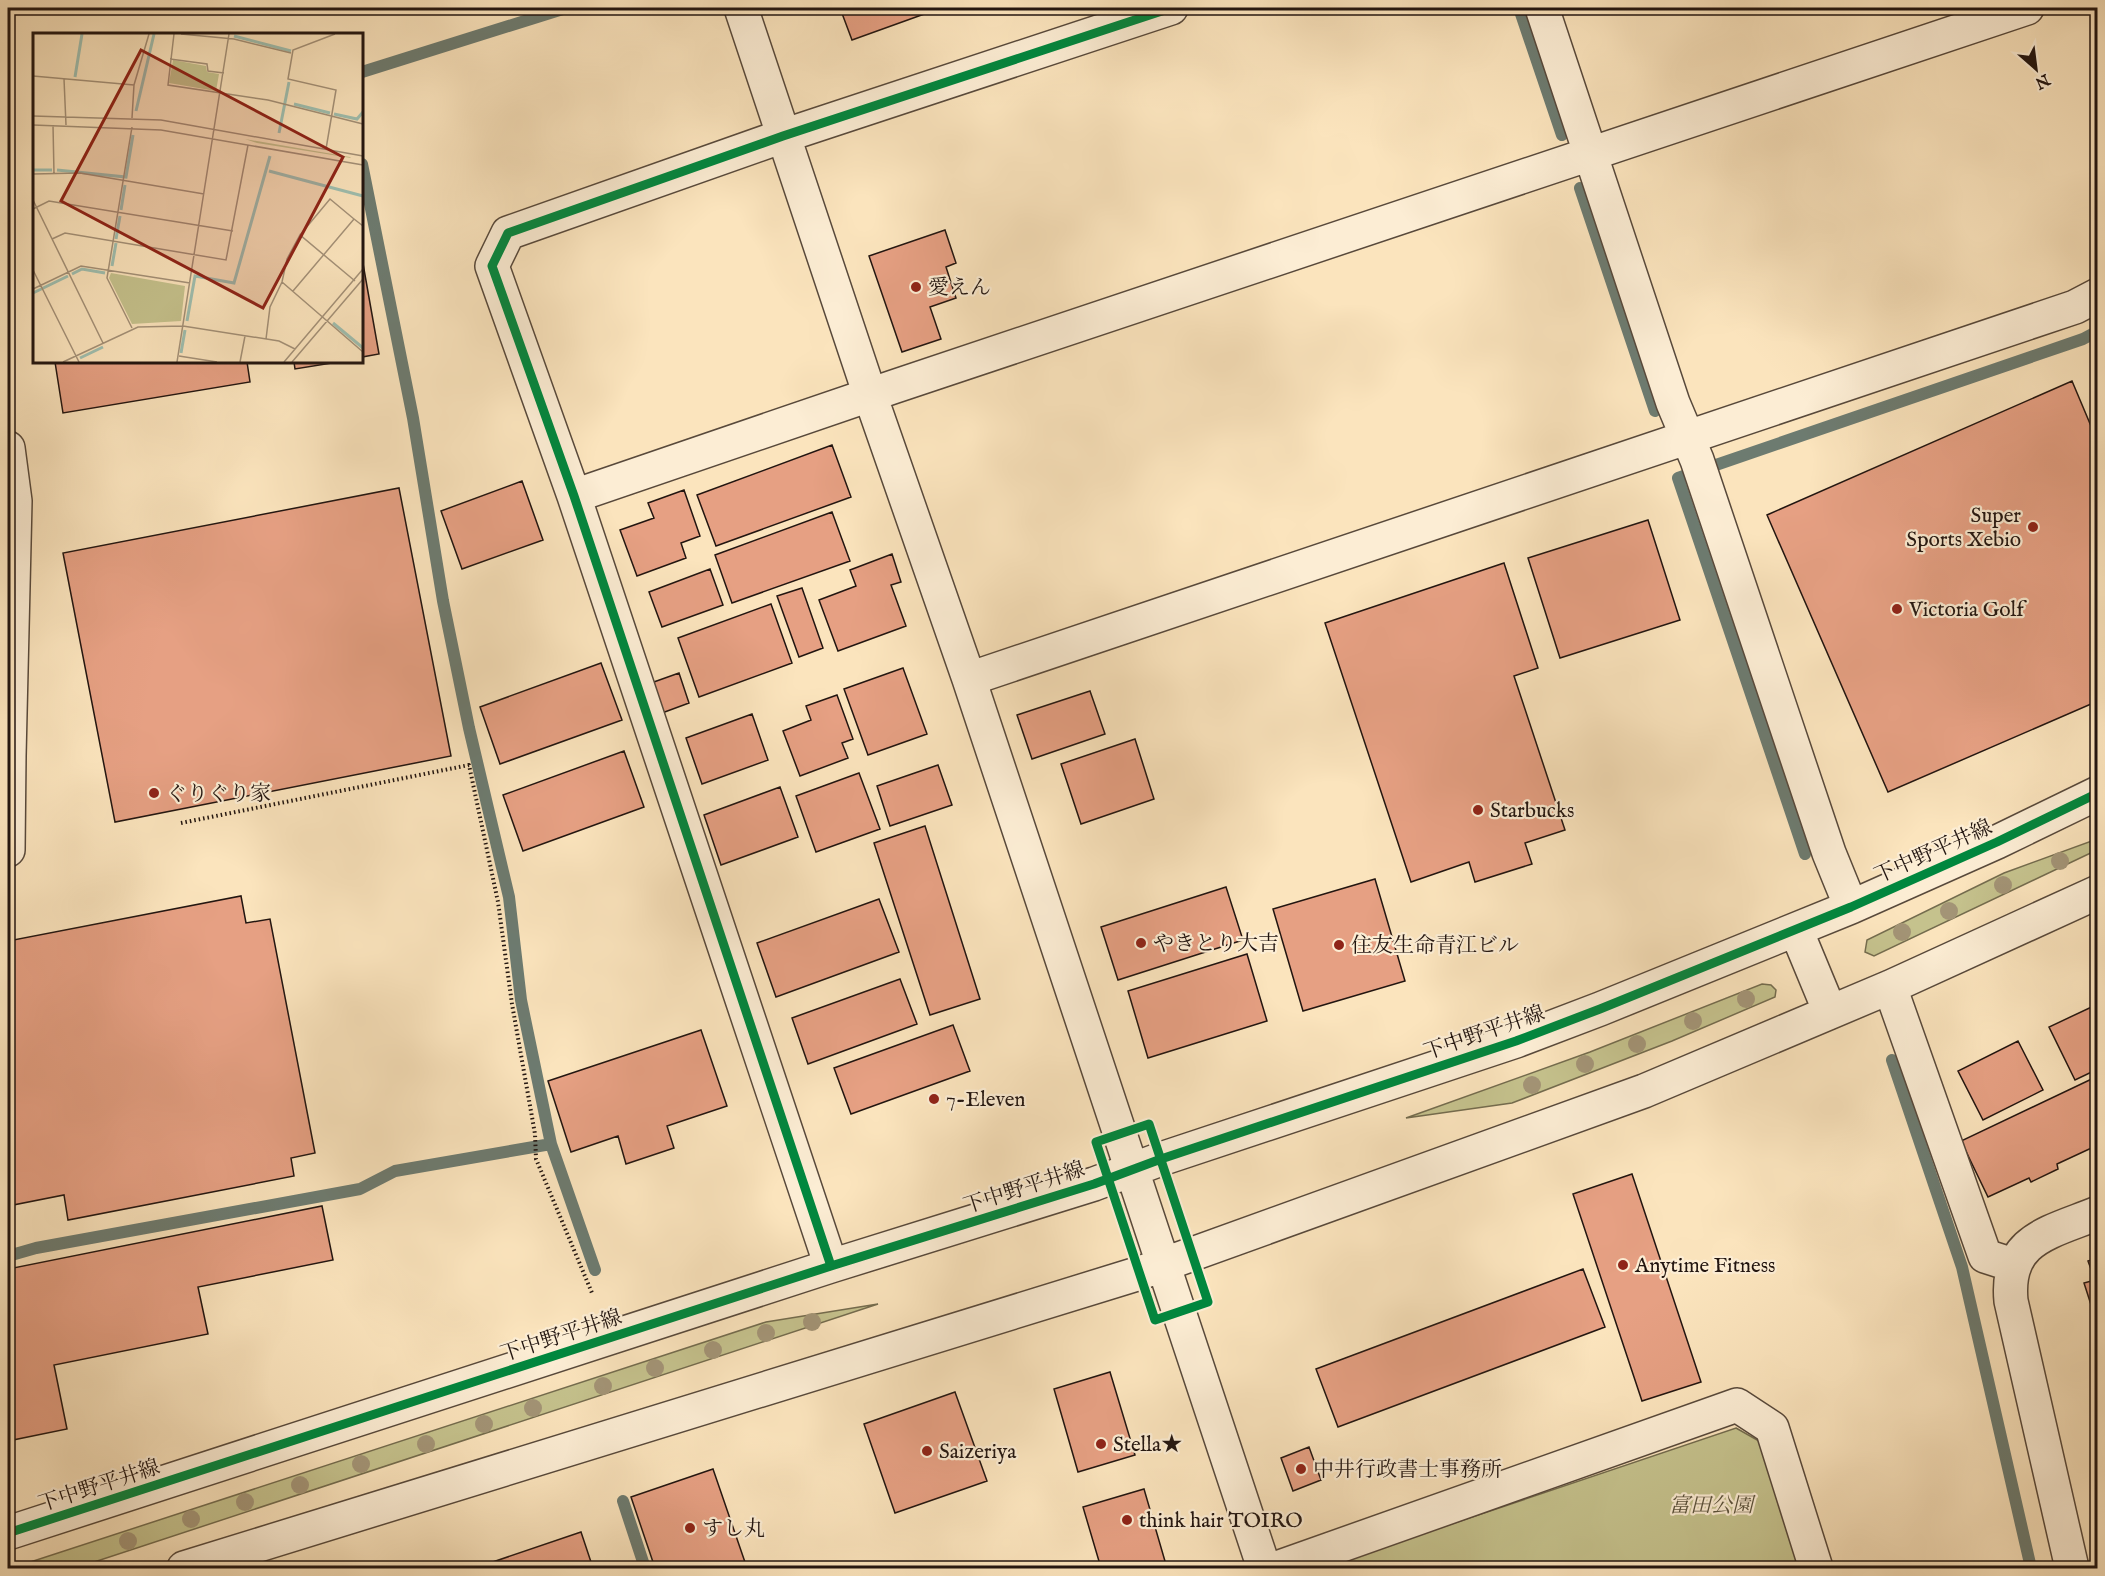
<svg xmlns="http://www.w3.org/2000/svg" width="2105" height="1576" viewBox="0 0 2105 1576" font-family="'IM FELL English','Noto Serif JP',serif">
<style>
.green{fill:#c5c28d;stroke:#746c4e;stroke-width:1.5}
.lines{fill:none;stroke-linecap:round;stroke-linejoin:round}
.stream{stroke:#6d7b70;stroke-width:12}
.building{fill:#e6a083;stroke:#221510;stroke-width:1.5}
.minor-casing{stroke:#58493b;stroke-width:36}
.path{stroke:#221510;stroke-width:4;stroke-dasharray:1.5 3;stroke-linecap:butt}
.minor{stroke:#fcedd4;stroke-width:33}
.cycleway-casing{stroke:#fcedd4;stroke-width:13}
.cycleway{stroke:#00873e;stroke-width:9}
.tree{fill:#a39476}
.poi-dot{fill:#8f2418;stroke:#fcedd4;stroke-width:2}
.labels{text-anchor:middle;stroke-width:4.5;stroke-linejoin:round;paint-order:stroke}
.poi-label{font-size:21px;fill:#221510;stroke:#fcedd4;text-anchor:start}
.street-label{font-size:21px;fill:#221510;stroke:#fcedd4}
.park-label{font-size:21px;font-style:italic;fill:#5b523c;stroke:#fcedd4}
.inset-river{fill:none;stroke:#9fbfb0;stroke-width:3}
.inset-road{fill:none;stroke:#a49178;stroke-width:1.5}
.view{fill:#8f2418;fill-opacity:0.15;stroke:#8f2418;stroke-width:3}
.inset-edge{fill:none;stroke:#221510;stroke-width:3}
</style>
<rect width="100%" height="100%" fill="#fbe4bd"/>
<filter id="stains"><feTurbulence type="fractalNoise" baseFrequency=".00333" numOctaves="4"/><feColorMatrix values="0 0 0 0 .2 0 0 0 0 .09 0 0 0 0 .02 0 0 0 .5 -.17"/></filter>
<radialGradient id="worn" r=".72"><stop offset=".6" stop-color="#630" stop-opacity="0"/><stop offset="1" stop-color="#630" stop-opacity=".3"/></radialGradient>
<!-- green -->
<path class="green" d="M2097 839V850L1874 956 1865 952 1867 940 2004 873Z
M1762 984 1771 985 1776 990 1775 997 1672 1041 1512 1103 1406 1118 1590 1052Z
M878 1304 76 1568H12L766 1322Z
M1736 1428 1759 1441 1800 1568H1321Z"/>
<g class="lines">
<!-- stream -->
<path class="stream" d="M1519 8 1562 135
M362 72 566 8
M362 164 413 418 443 601 469 728 509 897 521 1000 551 1144 595 1270
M1580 188 1655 411
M1805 854 1678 478 2083 339 2098 331
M1892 1060 1962 1267 2031 1568
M8 1256 36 1248 360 1189 395 1171 551 1144
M623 1501 645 1568"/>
</g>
<!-- building -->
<path class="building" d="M840 8H941L852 40Z
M945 230 956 263 946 267 956 298 930 307 941 339 902 352 869 256Z
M362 258 379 354 362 357Z
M55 362H247L250 382 63 413Z
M294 362H338L295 369Z
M2072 381 2091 426 2098 423V701L1888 792 1767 515Z
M832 445 851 497 716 546 697 495Z
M522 481 543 540 462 569 441 511Z
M399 488 451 756 115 822 63 553Z
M684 490 700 536 681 543 686 558 637 576 620 530 654 518 648 503Z
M832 512 850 561 732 603 715 555Z
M1648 520 1680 620 1560 658 1528 558Z
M892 554 901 582 891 585 906 626 838 651 819 600 856 586 850 570Z
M1504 563 1538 668 1514 676 1565 830 1525 843 1532 864 1475 882 1469 862 1411 882 1325 623Z
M710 569 723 605 662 627 649 592Z
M802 588 823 648 799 657 777 596Z
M771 604 792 663 699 697 678 638Z
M601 663 622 720 500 764 480 707Z
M903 668 927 734 868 755 844 689Z
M679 673 689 703 662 713 651 683Z
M1090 691 1105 734 1032 759 1017 715Z
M837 695 853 739 842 743 848 758 800 776 783 731 811 720 806 706Z
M752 714 768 760 702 784 686 738Z
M1135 739 1154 799 1081 824 1061 764Z
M624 751 644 807 523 851 503 795Z
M938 765 952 805 890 826 877 786Z
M859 773 880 829 816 852 796 796Z
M780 787 798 837 721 865 704 815Z
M925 826 980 999 930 1015 874 843Z
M1375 879 1405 981 1303 1011 1273 909Z
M1226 887 1243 940 1118 980 1101 927Z
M241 896 246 923 270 919 315 1153 291 1158 294 1176 68 1220 64 1195 8 1206V973L14 971 8 941Z
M879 899 899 952 776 997 757 943Z
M1247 954 1267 1021 1148 1058 1128 991Z
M900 979 917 1024 808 1064 792 1018Z
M2098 1004V1069L2075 1080 2049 1027Z
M953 1025 970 1071 851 1114 834 1068Z
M701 1030 727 1106 667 1126 674 1148 626 1164 618 1136 571 1152 548 1081Z
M2018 1041 2043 1090 1983 1120 1958 1071Z
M2098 1076V1145L2057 1164 2058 1169 2031 1182 2029 1178 1988 1197 1961 1141Z
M1632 1174 1701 1382 1642 1401 1573 1194Z
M322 1206 333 1260 198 1287 208 1334 54 1365 67 1429 8 1441V1269Z
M2098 1258V1313L2094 1314 2084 1283 2095 1280 2088 1261Z
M1583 1269 1605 1327 1338 1427 1316 1369Z
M1110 1372 1135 1455 1078 1472 1054 1389Z
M955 1392 987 1481 895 1513 864 1424Z
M1309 1447 1321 1480 1293 1491 1281 1458Z
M713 1469 747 1568H655L631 1497Z
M1144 1489 1167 1568H1101L1083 1507Z
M581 1532 593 1568H475Z"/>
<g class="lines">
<defs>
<path id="minor" d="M741 8 870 395 969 679 1264 1568
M1542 8 1673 403 1697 460 1829 853 1851 907
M8 448 15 501 9 756H8
M574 496 893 387 2027 8
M969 679 2075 307 2098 295
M8 850 9 756
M1796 930 1830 1012
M1890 987 1985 1256 2013 1265
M831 1266 574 496 492 266 508 233 783 136 1171 8
M8 1533 831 1266 1094 1184 1161 1159 1516 1041 1600 1009 1851 907 1997 842 2098 793
M184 1568 1140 1273 1644 1091 1890 987 2098 892
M1277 1568 1737 1405 1772 1428 1816 1568
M2072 1568 2011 1301C2005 1239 2049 1233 2098 1213"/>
</defs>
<!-- minor casing -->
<use href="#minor" class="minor-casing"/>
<!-- path -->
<path class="path" d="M181 823 469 765 498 902 512 1004 535 1134 536 1159 592 1293"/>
<!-- minor -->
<use href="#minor" class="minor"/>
<defs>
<path id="cycleway" d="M1149 1124 1208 1302 1155 1320 1096 1142Z
M831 1266 574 496 492 266 508 233 783 136 1171 8
M8 1533 831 1266 1094 1184 1161 1159 1516 1041 1600 1009 1851 907 1997 842 2098 793"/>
</defs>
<!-- cycleway casing -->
<use href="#cycleway" class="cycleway-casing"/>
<!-- cycleway -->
<use href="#cycleway" class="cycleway"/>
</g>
<!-- trees -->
<g class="tree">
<circle cx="2060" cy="861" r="9"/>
<circle cx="2003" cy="885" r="9"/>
<circle cx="1949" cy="911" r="9"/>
<circle cx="1902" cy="932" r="9"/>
<circle cx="1746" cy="999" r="9"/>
<circle cx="1693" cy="1021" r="9"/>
<circle cx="1637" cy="1044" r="9"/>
<circle cx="1585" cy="1064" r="9"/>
<circle cx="1532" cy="1085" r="9"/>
<circle cx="812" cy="1322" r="9"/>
<circle cx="766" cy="1333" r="9"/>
<circle cx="713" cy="1350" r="9"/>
<circle cx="655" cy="1368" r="9"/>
<circle cx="603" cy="1386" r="9"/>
<circle cx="533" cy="1408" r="9"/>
<circle cx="484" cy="1424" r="9"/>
<circle cx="426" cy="1444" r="9"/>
<circle cx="361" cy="1464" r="9"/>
<circle cx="300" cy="1485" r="9"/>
<circle cx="245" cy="1502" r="9"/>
<circle cx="191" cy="1519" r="9"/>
<circle cx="128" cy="1541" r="9"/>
</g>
<!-- markers -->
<g class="poi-dot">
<circle cx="916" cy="287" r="6"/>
<circle cx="2033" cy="527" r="6"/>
<circle cx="1897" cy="609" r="6"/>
<circle cx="154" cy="793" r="6"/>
<circle cx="1478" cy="810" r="6"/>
<circle cx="1141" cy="943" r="6"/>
<circle cx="1339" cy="945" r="6"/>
<circle cx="934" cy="1099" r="6"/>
<circle cx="1623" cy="1265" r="6"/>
<circle cx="1101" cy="1444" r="6"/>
<circle cx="927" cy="1451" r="6"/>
<circle cx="1301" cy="1469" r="6"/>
<circle cx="1127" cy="1520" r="6"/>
<circle cx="690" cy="1528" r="6"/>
</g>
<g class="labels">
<!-- poi labels -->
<g class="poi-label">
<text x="928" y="294">愛えん</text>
<text x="2021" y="522" text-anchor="end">Super<tspan x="2021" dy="24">Sports Xebio</tspan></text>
<text x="1909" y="616">Victoria Golf</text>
<text x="166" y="800">ぐりぐり家</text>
<text x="1490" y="817">Starbucks</text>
<text x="1153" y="950">やきとり大吉</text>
<text x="1351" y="952">住友生命青江ビル</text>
<text x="946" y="1106">7-Eleven</text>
<text x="1635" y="1272">Anytime Fitness</text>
<text x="1113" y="1451">Stella★</text>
<text x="939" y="1458">Saizeriya</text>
<text x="1313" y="1476">中井行政書士事務所</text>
<text x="1139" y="1527">think hair TOIRO</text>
<text x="702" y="1535">すし丸</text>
</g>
<!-- street labels -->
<g class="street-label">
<text transform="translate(1933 851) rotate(-24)" y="7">下中野平井線</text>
<text transform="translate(1484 1032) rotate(-19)" y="7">下中野平井線</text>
<text transform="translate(1024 1187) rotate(-18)" y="7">下中野平井線</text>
<text transform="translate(561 1335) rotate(-18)" y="7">下中野平井線</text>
<text transform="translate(99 1485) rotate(-18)" y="7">下中野平井線</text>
</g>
<!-- park labels -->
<g class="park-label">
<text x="1711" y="1512">富田公園</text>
</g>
</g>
<!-- overview -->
<g transform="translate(33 33)">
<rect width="330" height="330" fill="#fbe4bd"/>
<path d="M140 27 173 33 174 39 186 41 183 58 136 50ZM212 106 317 124 318 125 224 110ZM78 240 152 253 148 288 99 291 76 245Z" fill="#c5c28d"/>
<path class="inset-river" d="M201 3 258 18M42 44 49 1M261 71 297 80M103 78 121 1M301 81 324 86 330 79M246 100 256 49M0 137H19M24 137 93 144 100 102M236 138 330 163M88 177 92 152M83 206 87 183M79 233 83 210M39 241 49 236 72 240M0 260 35 243M154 288 162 243 201 250 237 123M300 290 330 315M148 320 152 297M47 325 70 314"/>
<path class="inset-road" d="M141 1 135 52 235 67 330 91M148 1 201 6 258 20M137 26 174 31 175 38 191 40M0 43 101 52M31 46 33 92M0 83 128 87 330 123M99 85 101 52 116 1M0 92 128 97 330 132M20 92 21 141M99 94 74 245 99 295M293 116 303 57 255 46 260 17 302 1M0 141 47 140 171 161M0 167 70 310M0 176 16 168 200 198M267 202 297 166 321 186M19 206 32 200 193 227 215 112M0 237 46 329M249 249 330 319M0 256 48 233 157 250M260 258 321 186 330 193M233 306 237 274 249 249 254 226 267 202 322 248M146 323 184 329M30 329 105 294 150 293 246 308 262 316M144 329 196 1M207 329 212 303M251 329 330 236M259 329 330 246"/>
<path class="view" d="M108 17 310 124 230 275 28 168Z"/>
<rect width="330" height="330" class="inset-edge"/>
</g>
<!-- margin -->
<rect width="2105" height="1576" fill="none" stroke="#fbe4bd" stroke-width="30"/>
<rect x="9" y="9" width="2087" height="1558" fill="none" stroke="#221510" stroke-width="3"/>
<rect x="15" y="15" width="2075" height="1546" fill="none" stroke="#221510" stroke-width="1.5"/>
<!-- north arrow -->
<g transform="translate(2036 69) rotate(152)" stroke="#fcedd4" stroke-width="4.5" paint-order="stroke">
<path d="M0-4.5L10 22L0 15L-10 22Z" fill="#221510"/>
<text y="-9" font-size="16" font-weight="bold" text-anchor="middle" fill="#221510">N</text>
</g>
<rect width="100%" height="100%" filter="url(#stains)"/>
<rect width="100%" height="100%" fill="url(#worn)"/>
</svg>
